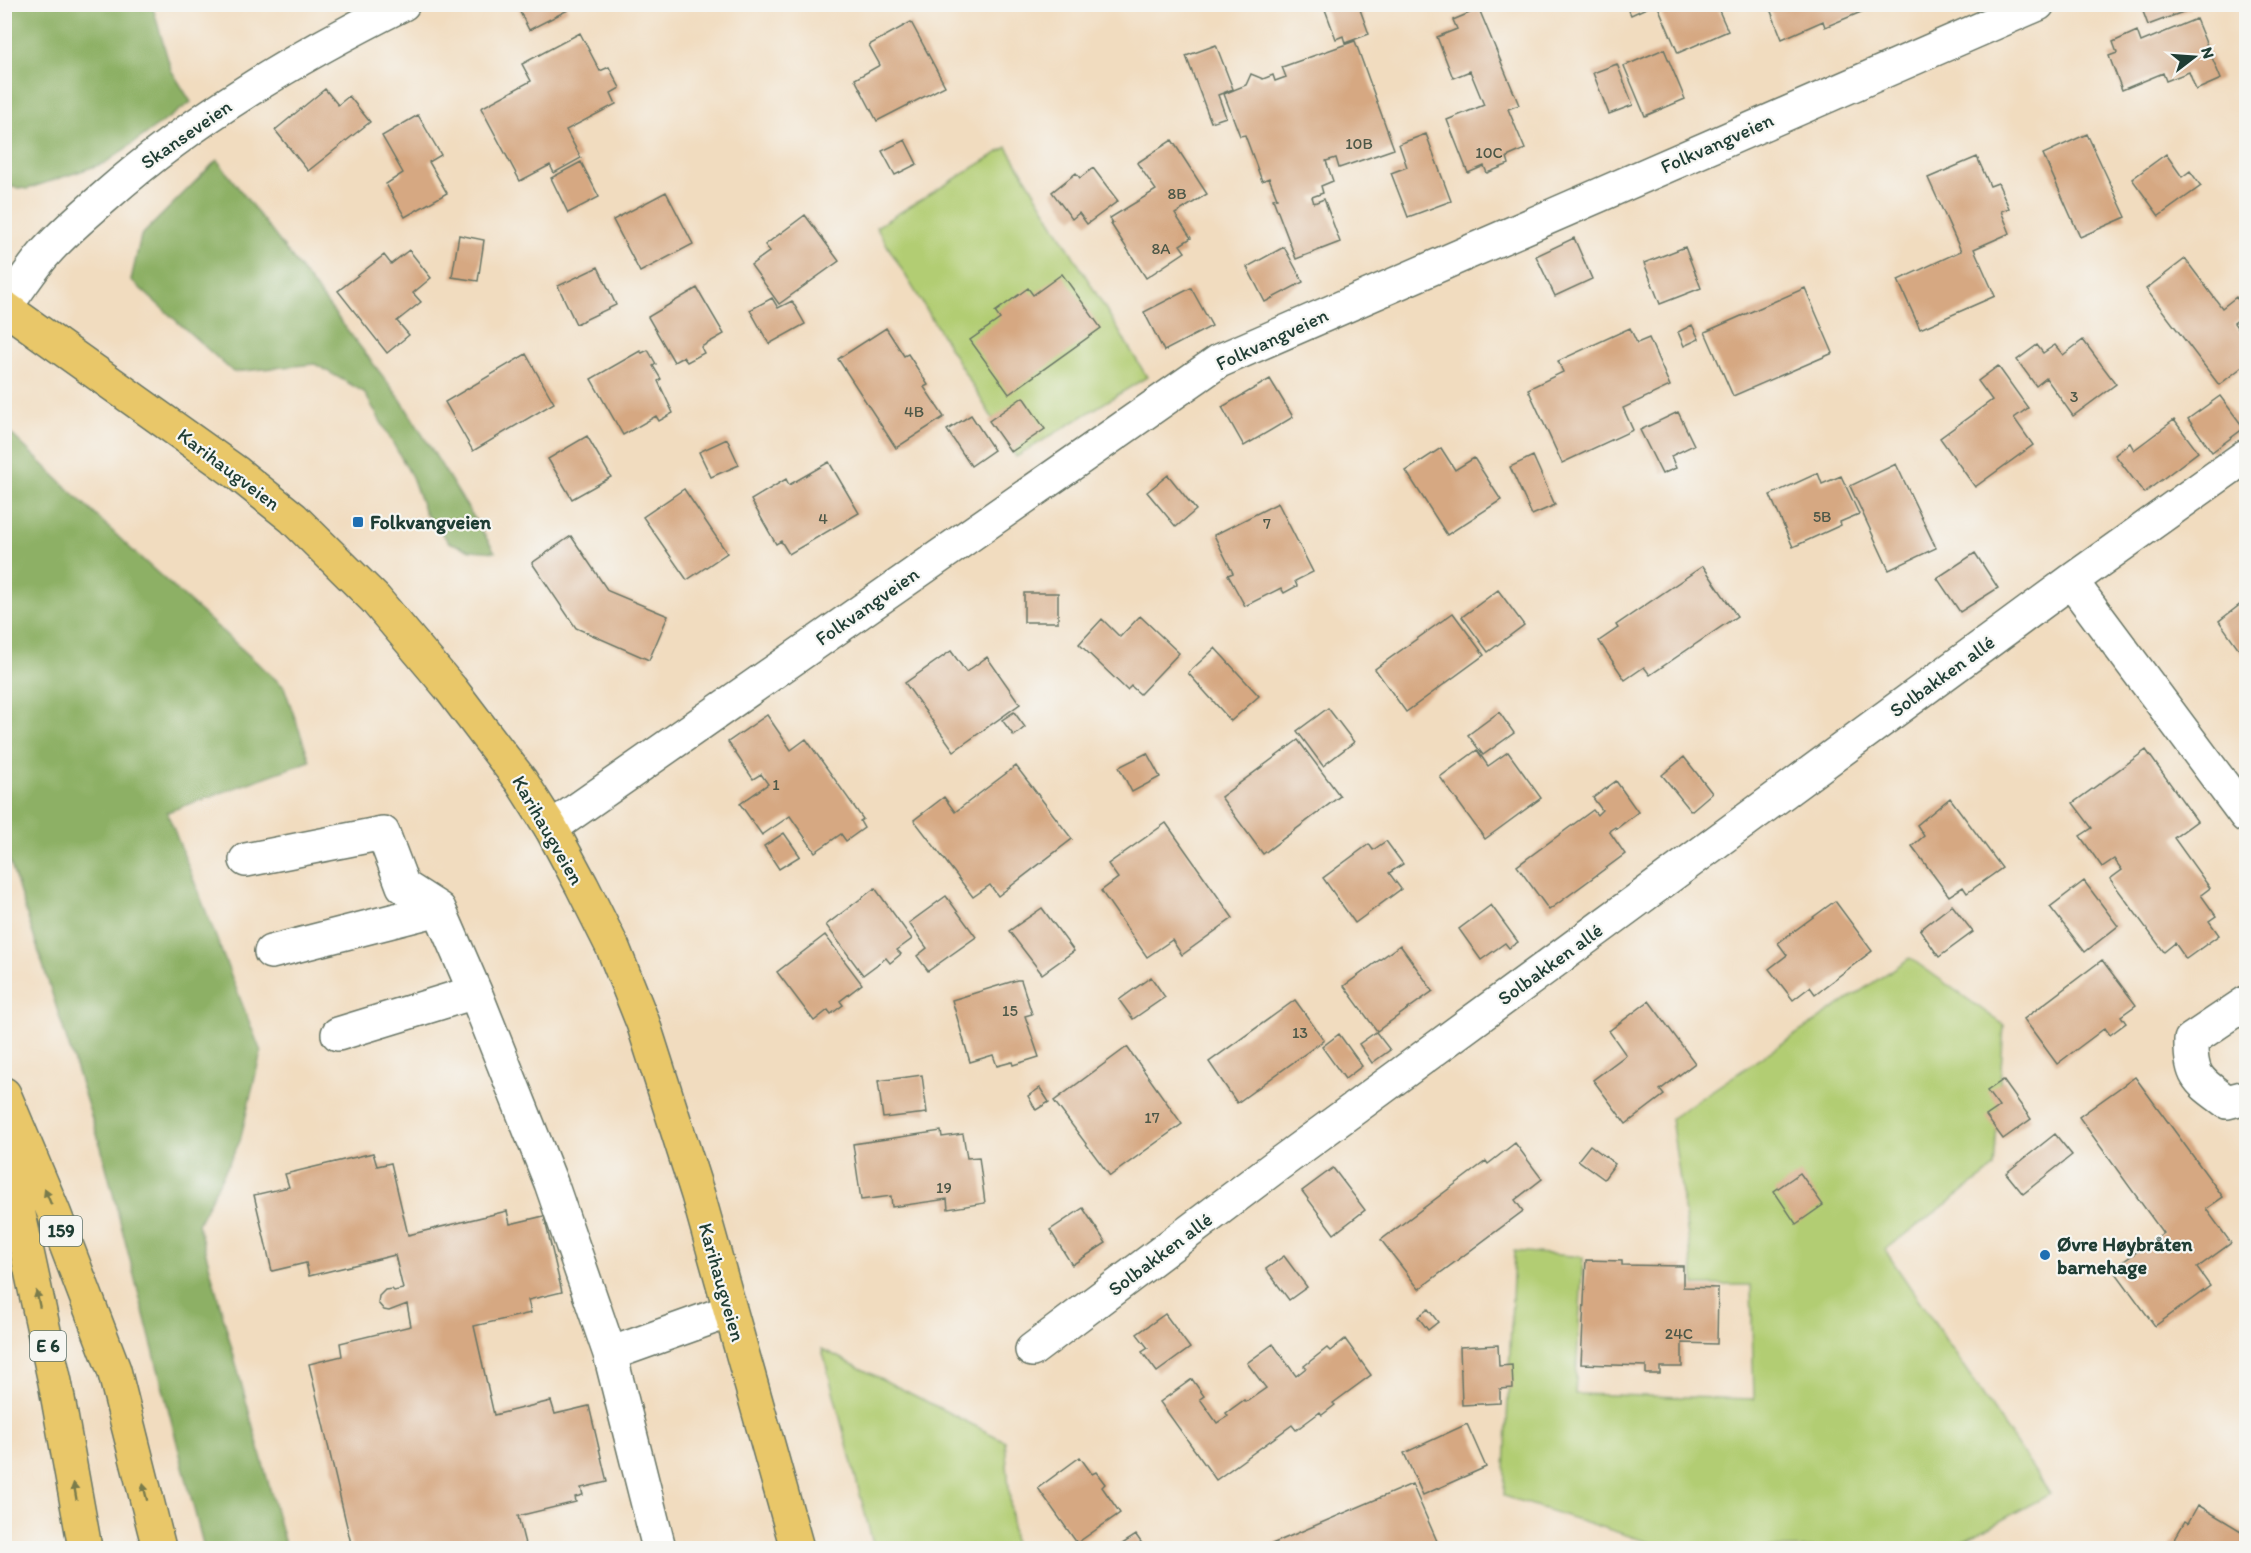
<svg xmlns="http://www.w3.org/2000/svg" width="2251" height="1553" viewBox="0 0 2251 1553" font-family="Itim,sans-serif">
<style>
.green{fill:#b2cd73;stroke:#688554;stroke-width:1.5}
.forest{fill:#8db065;stroke:#56764c;stroke-width:1.5}
.building{fill:#d6a882}
.lines{fill:none;stroke-linecap:round;stroke-linejoin:round}
.minor-casing{stroke:#687565;stroke-width:36}
.major-casing{stroke:#687565;stroke-width:36}
.highway-casing{stroke:#687565;stroke-width:36}
.minor{stroke:#fff;stroke-width:33}
.major{stroke:#e9c769;stroke-width:33}
.highway{stroke:#e9c769;stroke-width:33}
.oneway{fill:#7a7b4c}
.poi-dot{fill:#1f6fb2;stroke:#f6f6f2;stroke-width:2}
.labels{text-anchor:middle;stroke-width:4.5;stroke-linejoin:round;paint-order:stroke}
.number-label{font-size:16px;fill:#4d5848}
.shield{fill:#f6f6f2;stroke:#60746d;stroke-width:1.5}
.shield-label{font-size:18px;font-weight:bold;fill:#1f3d34}
.street-label{font-size:20px;fill:#1f3d34;stroke:#f6f6f2}
.poi-label{font-size:20px;font-weight:bold;fill:#1f3d34;stroke:#f6f6f2;text-anchor:start}
</style>
<rect width="100%" height="100%" fill="#f6f6f2"/>
<filter id="ink" filterUnits="userSpaceOnUse"><feTurbulence type="fractalNoise" baseFrequency=".0167" numOctaves="2"/><feDisplacementMap in="SourceGraphic" scale="12" xChannelSelector="R" yChannelSelector="G"/><feConvolveMatrix kernelMatrix="1 2 1 2 8 2 1 2 1" color-interpolation-filters="sRGB"/></filter>
<filter id="wash" filterUnits="userSpaceOnUse"><feTurbulence type="fractalNoise" baseFrequency=".008" numOctaves="4" result="noise"/><feDisplacementMap in="SourceGraphic" scale="24" xChannelSelector="R" yChannelSelector="G"/><feGaussianBlur stdDeviation="1.35" result="paint"/><feColorMatrix in="noise" values="0 0 0 0 0 0 0 0 0 0 0 0 0 0 0 0 0 1.4 0 .05"/><feComposite in="paint" operator="in"/></filter>
<g filter="url(#wash)">
<rect width="100%" height="100%" fill="#f1dcbf"/>
<!-- green -->
<path class="green" d="M1007 147 1147 377 1016 457 876 227Z
M1910 958 2004 1025 1994 1168 1885 1250 2050 1494 1950 1548H1667L1504 1496 1514 1251 1583 1257 1575 1394 1754 1399 1751 1285H1695L1671 1118Z
M822 1349 1005 1441 1014 1548H874Z"/>
<!-- forest -->
<path class="forest" d="M5 4 155 5 153 8 171 70 191 102 105 163 27 189 5 186Z
M217 160 401 400 495 552 470 550 449 542 425 513 412 477 364 392 315 364 233 372 131 280 141 236Z
M4 427 132 550 284 687 310 761 167 812 261 1052 240 1141 198 1224 286 1548H204L101 1147 11 865 5 850Z"/>
<g id="blocks">
<!-- building -->
<path class="building" d="M516 4H565L568 10 529 30Z
M1323 4H1358L1369 34 1345 43 1343 36 1336 39Z
M1626 4H1655L1631 15Z
M1657 4H1716L1728 31 1678 53Z
M1768 4 1851 5H1878L1825 27 1823 21 1782 39Z
M2145 4H2189L2191 9 2148 25 2141 6Z
M1479 9 1519 105 1508 109 1525 149 1507 157 1509 164 1487 173 1484 166 1468 173 1447 120 1484 105 1470 71 1453 78 1437 37 1457 29 1453 20Z
M2196 19 2221 79 2196 90 2189 72 2166 81 2163 73 2122 90 2109 56 2117 53 2113 42 2137 31 2141 42Z
M911 22 945 86 877 121 855 79 880 65 869 45Z
M580 33 600 71 609 67 620 88 611 93 616 104 566 130 581 158 554 173 550 165 520 181 481 108 531 81 522 64Z
M1355 41 1394 149 1339 168 1336 158 1326 161 1333 181 1321 186 1323 193 1312 197 1314 203 1324 199 1340 242 1296 259 1273 199 1277 198 1269 178 1262 181 1245 135 1240 136 1224 94 1246 85 1251 74 1263 79 1273 75 1275 81 1286 77 1282 67Z
M1216 45 1233 89 1218 95 1226 117 1211 122 1186 56Z
M1664 49 1685 99 1645 116 1624 66Z
M1617 64 1633 105 1609 114 1593 73Z
M325 89 338 105 349 96 370 122 308 171 275 130Z
M418 115 441 155 429 162 447 193 405 217 386 184 403 173 382 136Z
M1426 134 1451 201 1408 217 1391 173 1407 167 1399 144Z
M2087 134 2126 217 2080 237 2043 154Z
M905 140 917 164 895 175 882 151Z
M1172 140 1207 194 1175 214 1191 238 1180 245 1185 252 1146 278 1111 224 1113 223 1110 218 1156 190 1137 163Z
M2166 154 2182 177 2190 171 2201 186 2159 216 2132 179Z
M1977 157 1990 186 1998 183 2009 208 2001 211 2010 233 1974 249 1995 296 1920 329 1898 280 1961 251 1928 178Z
M581 162 599 197 568 213 551 178Z
M1093 168 1118 201 1087 224 1079 213 1072 219 1052 192 1076 173 1080 178Z
M666 192 693 244 640 272 613 220Z
M805 215 839 261 779 304 751 265 770 251 765 245Z
M459 235 484 240 478 281 452 277Z
M1574 238 1592 279 1555 296 1536 256Z
M1284 247 1303 282 1265 302 1247 267Z
M1685 247 1701 288 1660 304 1644 263Z
M409 250 431 278 413 293 421 302 397 321 409 335 387 353 338 291 384 255 391 264Z
M2185 259 2222 308 2236 297 2246 311V314L2234 323 2246 340V364L2219 385 2146 289Z
M598 267 616 305 576 324 558 286Z
M1062 274 1101 328 1009 394 970 340 1000 319 995 312 1028 288 1033 295Z
M697 288 724 334 701 347 704 353 687 362 683 357 674 362 648 317Z
M1191 288 1212 326 1164 351 1144 312Z
M1805 288 1833 353 1733 396 1705 332Z
M772 298 778 308 792 301 805 324 769 344 750 310Z
M1692 325 1699 339 1684 346 1678 332Z
M886 328 904 356 908 354 928 385 924 387 944 417 896 448 838 359Z
M1630 328 1637 343 1649 338 1670 386 1623 408 1633 430 1562 463 1528 389 1563 372 1558 361Z
M2083 340 2116 384 2073 416 2046 378 2036 386 2017 360 2037 345 2043 353 2055 345 2063 355Z
M648 350 656 364 653 366 661 379 658 381 673 413 659 421 656 416 623 435 591 379 640 351 642 353Z
M526 354 554 403 473 451 445 402Z
M1998 366 2028 408 2014 418 2033 445 1975 487 1940 438 1992 400 1978 381Z
M1270 379 1293 417 1244 446 1222 407Z
M2220 396 2244 428 2212 452 2188 419Z
M1023 397 1045 429 1011 452 989 421Z
M1678 412 1694 445 1671 456 1676 468 1662 474 1640 430Z
M971 415 994 450 971 466 947 430Z
M2174 420 2198 452 2144 493 2115 455 2130 443 2134 450Z
M587 436 611 477 572 499 548 459Z
M727 439 739 465 711 477 699 452Z
M1441 448 1455 470 1474 458 1501 500 1447 535 1406 471Z
M1533 456 1555 505 1532 515 1510 467Z
M829 462 859 513 789 554 781 541 776 544 751 500 786 479 789 485Z
M1896 464 1936 548 1889 570 1850 486Z
M1818 473 1822 484 1841 476 1859 514 1840 522 1841 525 1793 547 1770 495Z
M1168 475 1196 510 1176 527 1147 492Z
M684 489 727 553 687 580 643 517Z
M1278 503 1313 572 1295 581 1297 586 1284 593 1281 588 1245 606 1228 575 1233 573 1214 535Z
M571 536 608 591 668 616 649 660 576 628 532 563Z
M1975 553 1998 588 1960 612 1937 578Z
M1703 566 1737 616 1650 675 1644 667 1625 680 1599 641 1618 628 1616 625Z
M1498 590 1524 625 1488 652 1462 617Z
M1024 593H1058V622H1024Z
M2246 600V659L2219 621Z
M1453 613 1484 655 1406 712 1375 669Z
M1140 616 1179 653 1140 694 1131 686 1127 690 1079 644 1102 619 1120 637Z
M1215 648 1259 696 1231 721 1188 673Z
M951 651 966 672 987 657 1020 704 954 751 905 683Z
M1328 708 1354 742 1323 766 1297 731Z
M1014 712 1025 727 1014 736 1002 720Z
M1499 712 1514 733 1483 755 1468 735Z
M767 715 791 750 806 739 863 819 860 821 864 828 846 841 841 834 815 852 790 816 762 835 740 804 768 784 761 774 753 779 728 742Z
M1298 740 1340 796 1263 854 1221 797Z
M1477 750 1488 766 1508 752 1541 798 1485 839 1440 777Z
M2146 750 2197 821 2174 838 2210 888 2201 895 2216 916 2209 921 2219 935 2186 959 2175 943 2164 952 2110 879 2122 870 2114 859 2102 867 2080 836 2092 828 2073 803Z
M1147 753 1160 777 1132 792 1119 767Z
M1684 757 1712 793 1691 811 1662 775Z
M1016 766 1072 839 998 896 990 885 973 897 914 820 944 797 955 812Z
M1616 781 1638 812 1616 829 1615 827 1609 831 1625 854 1549 910 1517 866 1593 810 1597 815 1602 810 1593 798Z
M1950 798 2002 868 1967 893 1963 887 1949 896 1912 846 1924 836 1917 825Z
M1166 823 1233 918 1182 955 1172 940 1147 957 1101 891 1118 878 1108 864Z
M784 833 800 856 779 869 764 846Z
M1386 841 1403 864 1389 873 1401 889 1355 923 1323 878 1369 844 1373 850Z
M2084 881 2118 926 2085 952 2050 907Z
M875 888 912 939 897 950 901 954 890 963 886 958 863 975 826 925Z
M946 896 976 937 928 971 917 956 927 948 909 923Z
M1835 901 1872 951 1815 994 1810 987 1793 1000 1769 969 1787 955 1778 943Z
M1491 905 1518 942 1509 948 1505 943 1481 960 1459 929Z
M1952 905 1973 932 1939 957 1920 930Z
M1042 908 1074 951 1042 974 1009 931Z
M825 935 862 984 840 1001 843 1005 831 1014 828 1010 814 1021 777 972Z
M1400 945 1433 991 1377 1031 1344 986Z
M2102 960 2136 1005 2121 1016 2126 1023 2110 1035 2105 1028 2057 1064 2024 1019Z
M1151 977 1165 997 1133 1019 1119 1000Z
M1017 980H1021L1032 1014 1025 1016 1039 1057 1013 1065 1012 1062 997 1066 993 1055 970 1062 952 1000Z
M1295 1000 1324 1040 1237 1103 1209 1062Z
M1649 1001 1695 1063 1660 1090 1664 1095 1626 1124 1593 1080 1626 1055 1609 1031Z
M1376 1032 1390 1050 1372 1063 1359 1044Z
M1339 1034 1362 1066 1345 1079 1322 1047Z
M1127 1047 1182 1124 1110 1176 1054 1101Z
M922 1075 927 1113 883 1118 878 1081Z
M2135 1077 2223 1197 2206 1209 2231 1243 2197 1268 2210 1286 2155 1326 2113 1269 2163 1233 2079 1117Z
M2003 1080 2031 1119 2003 1139 1986 1116 1999 1107 1987 1091Z
M1040 1088 1049 1102 1036 1110 1028 1096Z
M941 1131 942 1137 963 1134 967 1158 979 1157 985 1203 948 1209 947 1199 892 1207 891 1196 861 1200 853 1144Z
M2055 1134 2072 1155 2023 1194 2006 1173Z
M1515 1143 1542 1179 1515 1200 1523 1211 1419 1289 1381 1240 1486 1161 1488 1164Z
M1590 1145 1615 1164 1604 1179 1578 1160Z
M373 1153 377 1166 391 1163 408 1235 507 1211 510 1224 544 1216 562 1292 528 1300 531 1313 474 1326 494 1415 551 1401 555 1414 589 1406 607 1482 581 1488 583 1495 575 1497 576 1502 518 1516 526 1548H352L309 1364 342 1356 340 1343 411 1326 407 1304 389 1311 384 1310 378 1303 379 1296 385 1290 392 1289 394 1291 403 1289 395 1255 309 1276 306 1263 272 1271 254 1195 289 1187 285 1174Z
M1333 1168 1365 1210 1334 1234 1302 1191Z
M1800 1173 1823 1205 1796 1224 1774 1191Z
M1083 1208 1106 1243 1072 1265 1050 1230Z
M1284 1256 1307 1287 1289 1300 1266 1269Z
M1586 1260 1622 1261V1265L1683 1266V1287L1718 1288 1717 1344 1682 1343V1367H1660V1374H1646V1366L1581 1364Z
M1428 1309 1438 1322 1428 1330 1418 1317Z
M1165 1314 1190 1348 1157 1372 1142 1352 1148 1348 1137 1334Z
M1345 1339 1371 1375 1333 1403 1335 1405 1322 1415 1320 1412 1296 1430 1292 1425 1216 1480 1160 1402 1192 1379 1204 1396 1200 1399 1217 1423 1228 1416 1226 1413 1244 1400 1246 1402 1266 1388 1247 1363 1273 1344 1296 1376 1306 1368 1304 1366 1327 1348 1330 1351Z
M1498 1345 1499 1366 1512 1365 1513 1388 1500 1389V1403L1462 1405 1460 1347Z
M1467 1424 1486 1467 1423 1495 1404 1453Z
M1080 1457 1092 1474 1096 1472 1105 1484 1102 1487 1120 1513 1077 1543 1038 1488Z
M1412 1484 1440 1548H1274L1272 1544Z
M2198 1505 2246 1534V1548L2170 1547 2185 1521 2188 1523Z
M1136 1535 1145 1548H1116Z"/>
</g>
</g>
<g filter="url(#ink)">
<use href="#blocks" fill-opacity="0" stroke="#687565" stroke-width="1.5"/>
<g class="lines">
<defs>
<path id="minor" d="M5 307C19 289 31 269 46 252 64 232 85 214 106 196 194 118 297 57 403 4
M2071 581 2246 816
M551 828 1219 361 2038 4
M246 860 383 833 403 886 439 909 475 992 551 1183 610 1354 659 1548
M271 952 439 909
M2246 1003 2191 1040C2190 1078 2199 1081 2227 1102L2246 1097
M338 1034 475 992
M1032 1350 1276 1166 2071 581 2246 456
M610 1354 730 1311"/>
<path id="major" d="M4 307 237 473 293 518 375 599 451 689 521 781 551 828 582 886 613 948 643 1023 698 1195 797 1548"/>
<path id="highway" d="M4 1094 54 1213 114 1370 159 1548
M4 1145 55 1382 85 1548"/>
</defs>
<!-- minor casing -->
<use href="#minor" class="minor-casing"/>
<!-- major casing -->
<use href="#major" class="major-casing"/>
<!-- highway casing -->
<use href="#highway" class="highway-casing"/>
<!-- minor -->
<use href="#minor" class="minor"/>
<!-- major -->
<use href="#major" class="major"/>
<!-- highway -->
<use href="#highway" class="highway"/>
</g>
<!-- one-way arrows -->
<defs><path id="oneway-solid" d="M-6-.8H1V-3.2L6.5 0L1 3.2V.8H-6Z" transform="scale(1.5)"/></defs>
<g class="oneway">
<use href="#oneway-solid" transform="translate(48 1197) rotate(-113)"/>
<use href="#oneway-solid" transform="translate(38 1299) rotate(-102)"/>
<use href="#oneway-solid" transform="translate(75 1491) rotate(-100)"/>
<use href="#oneway-solid" transform="translate(145 1492) rotate(-104)"/>
</g>
</g>
<!-- markers -->
<g class="poi-dot">
<rect x="352" y="516" width="12" height="12" rx="3"/>
<circle cx="2045" cy="1255" r="6"/>
</g>
<g class="labels">
<!-- number labels -->
<g class="number-label">
<text x="1359" y="149">10B</text>
<text x="1489" y="158">10C</text>
<text x="1177" y="199">8B</text>
<text x="1161" y="254">8A</text>
<text x="2074" y="402">3</text>
<text x="914" y="417">4B</text>
<text x="1822" y="522">5B</text>
<text x="823" y="524">4</text>
<text x="1267" y="529">7</text>
<text x="776" y="790">1</text>
<text x="1010" y="1016">15</text>
<text x="1300" y="1038">13</text>
<text x="1152" y="1123">17</text>
<text x="944" y="1193">19</text>
<text x="1679" y="1339">24C</text>
</g>
<!-- shield labels -->
<g class="shield">
<rect x="40" y="1216" width="42" height="30" rx="4.5"/>
<rect x="30" y="1331" width="36" height="30" rx="4.5"/>
</g>
<g class="shield-label">
<text x="61" y="1237">159</text>
<text x="48" y="1352">E 6</text>
</g>
<!-- street labels -->
<g class="street-label">
<text transform="translate(186 134) rotate(-35)" y="7">Skanseveien</text>
<text transform="translate(1717 143) rotate(-24)" y="7">Folkvangveien</text>
<text transform="translate(1272 339) rotate(-25)" y="7">Folkvangveien</text>
<text transform="translate(229 469) rotate(37)" y="7">Karihaugveien</text>
<text transform="translate(867 606) rotate(-35)" y="7">Folkvangveien</text>
<text transform="translate(1942 676) rotate(-36)" y="7">Solbakken allé</text>
<text transform="translate(548 830) rotate(60)" y="7">Karihaugveien</text>
<text transform="translate(1550 964) rotate(-36)" y="7">Solbakken allé</text>
<text transform="translate(1160 1254) rotate(-37)" y="7">Solbakken allé</text>
<text transform="translate(722 1282) rotate(74)" y="7">Karihaugveien</text>
</g>
<!-- poi labels -->
<g class="poi-label">
<text x="370" y="529">Folkvangveien</text>
<text x="2057" y="1251">Øvre Høybråten<tspan x="2057" dy="23">barnehage</tspan></text>
</g>
</g>
<!-- margin -->
<rect width="2251" height="1553" fill="none" stroke="#f6f6f2" stroke-width="24"/>
<!-- north arrow -->
<g transform="translate(2194 57) rotate(73)" stroke="#f6f6f2" stroke-width="4.5" paint-order="stroke">
<path d="M0-4.5L10 22L0 15L-10 22Z" fill="#1f3d34"/>
<text y="-9" font-size="16" font-weight="bold" text-anchor="middle" fill="#1f3d34">N</text>
</g>
</svg>
